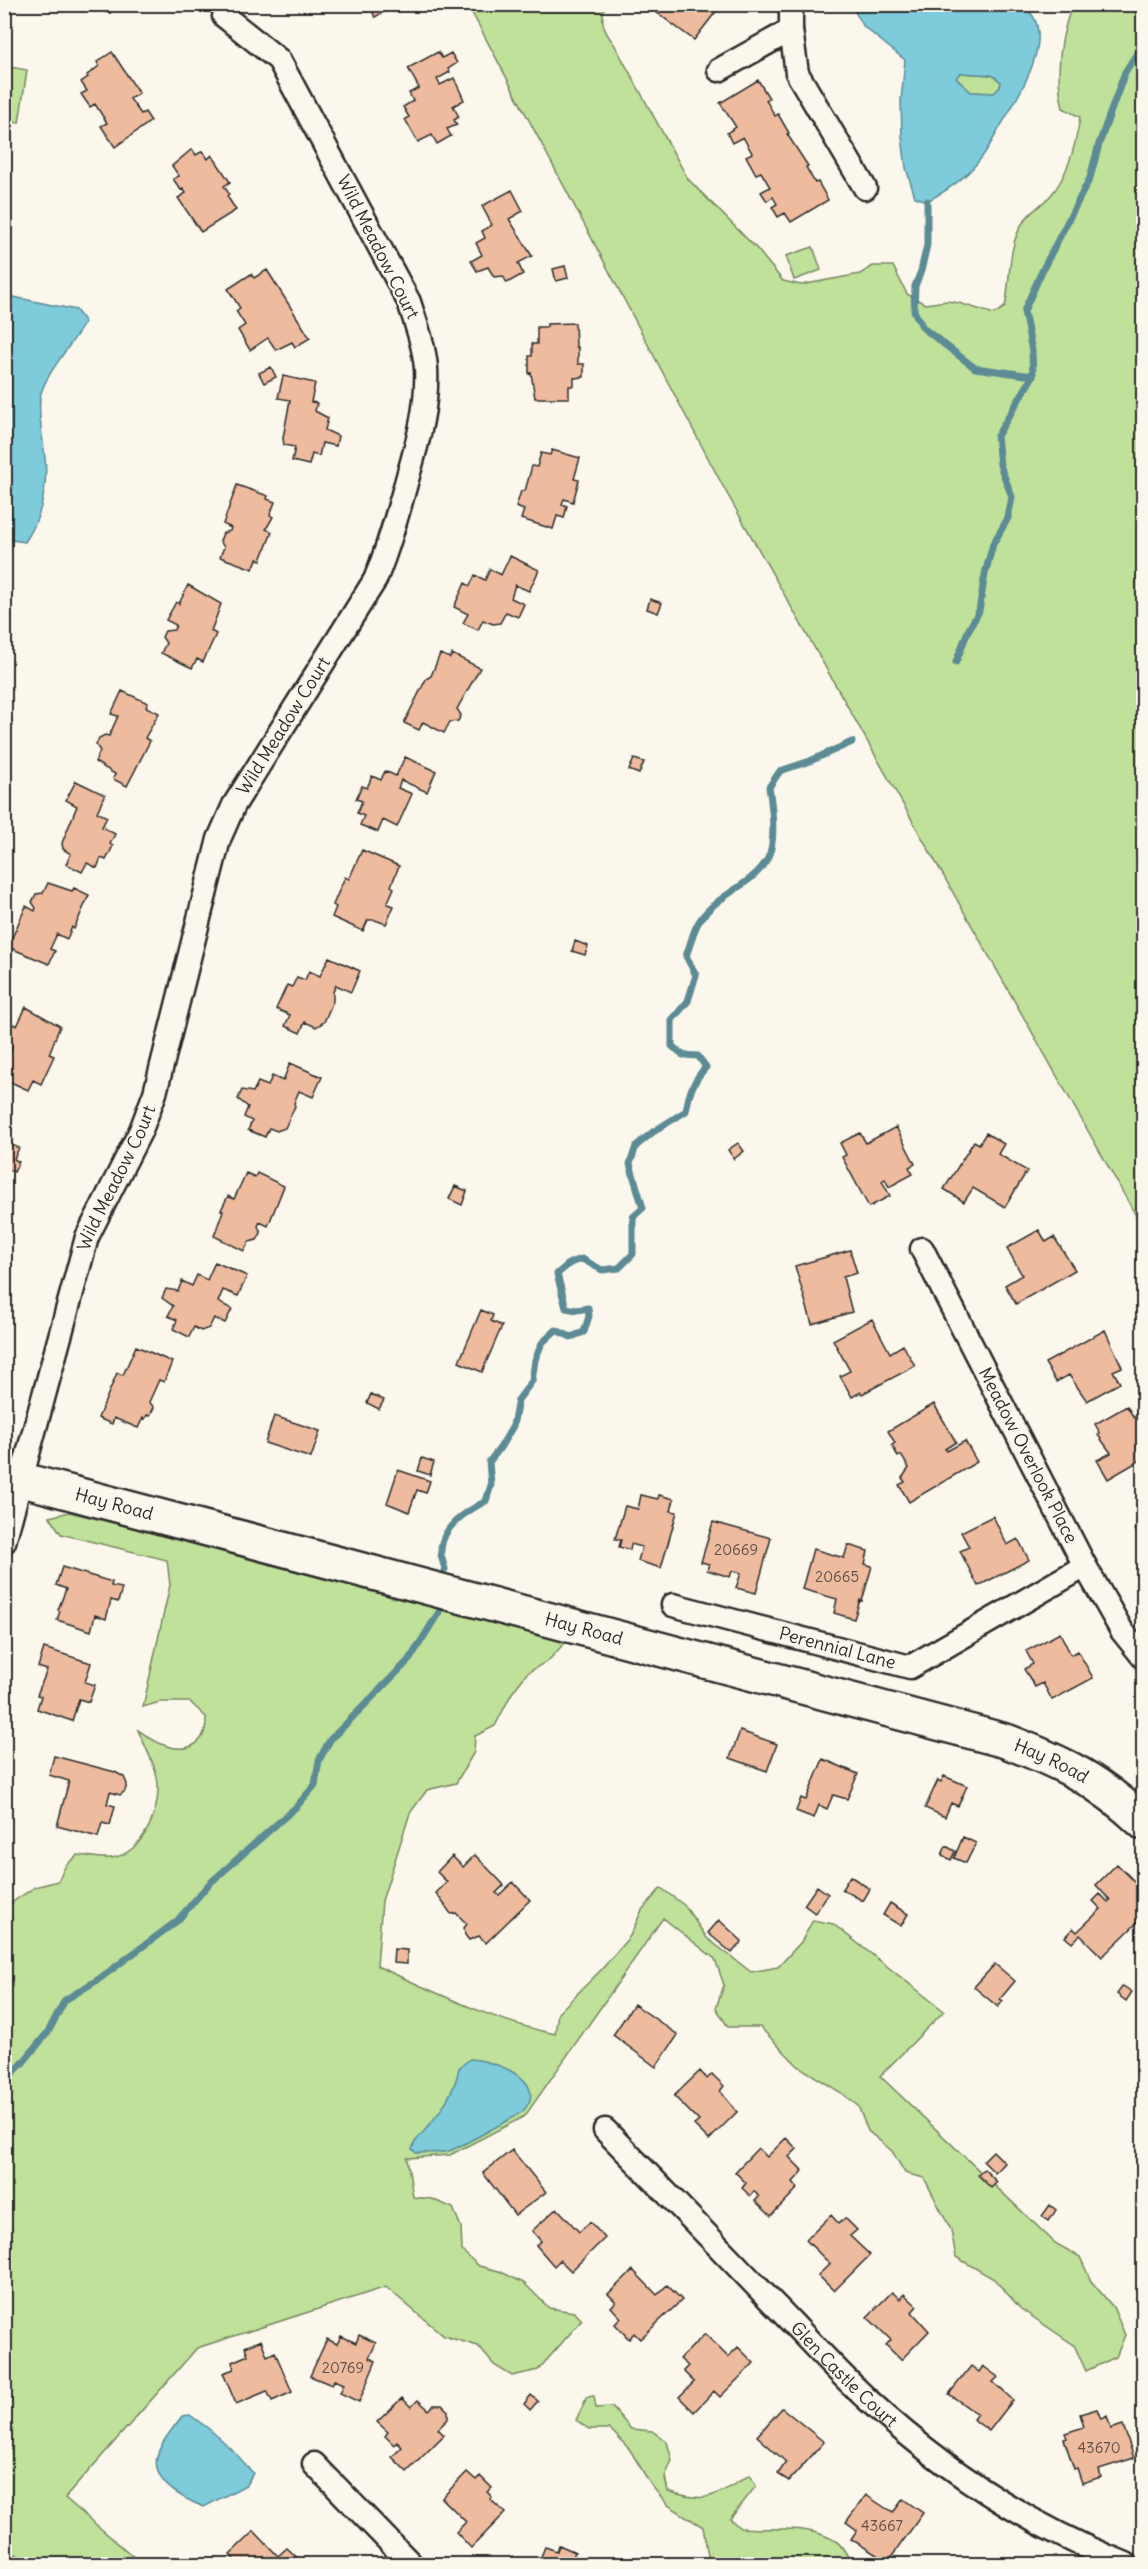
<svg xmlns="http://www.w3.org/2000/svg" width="1148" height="2569" viewBox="0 0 1148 2569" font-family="Delius,sans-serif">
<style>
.green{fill:#c0e19a;stroke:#768662;stroke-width:1.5}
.water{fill:#7dcbdb;stroke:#5c8b95;stroke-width:1.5;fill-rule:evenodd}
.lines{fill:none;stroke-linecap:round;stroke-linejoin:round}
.stream{stroke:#5c8b95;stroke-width:7}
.building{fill:#eebb9f;stroke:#2b2b2b;stroke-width:1.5}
.street-casing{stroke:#2b2b2b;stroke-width:27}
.secondary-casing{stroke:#2b2b2b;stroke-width:38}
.street{stroke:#fbf7ec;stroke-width:22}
.secondary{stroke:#fbf7ec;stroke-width:33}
.labels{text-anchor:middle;stroke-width:4.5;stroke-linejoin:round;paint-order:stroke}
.number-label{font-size:15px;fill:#5c4f48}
.street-label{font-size:18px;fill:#2b2b2b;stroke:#fbf7ec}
</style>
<rect width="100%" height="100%" fill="#fbf7ec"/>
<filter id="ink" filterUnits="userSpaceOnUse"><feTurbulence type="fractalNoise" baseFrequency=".0167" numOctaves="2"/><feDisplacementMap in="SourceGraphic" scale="12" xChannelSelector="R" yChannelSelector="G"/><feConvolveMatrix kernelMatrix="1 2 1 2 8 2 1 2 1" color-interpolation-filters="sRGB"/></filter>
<g filter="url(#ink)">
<!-- green -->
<path class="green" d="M468 5H605C600 21 603 30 614 44L688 179 757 249 783 281 801 285 860 274 873 266H893L907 294 925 304 947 301 959 303 994 314 1005 307C1011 280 1007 245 1024 221 1031 211 1043 204 1051 195 1069 174 1076 144 1080 117L1063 108C1055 74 1060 38 1072 5H1143V1228L725 490Z
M5 66 27 70 19 123 5 121Z
M960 73 992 75 1001 82 1000 87 995 93 971 92 955 78Z
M813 247 821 270 794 280 786 256Z
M69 1512 571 1636 549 1660 527 1673 512 1693 495 1726 475 1736 474 1752 456 1783 427 1790 410 1813 382 1901 377 1966C432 1991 496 2022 555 2034L558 2013 602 1969 630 1936 642 1910 661 1888 685 1906 707 1938 751 1972 778 1967 801 1942 813 1920 833 1924 944 2011 880 2076 1055 2243 1080 2257 1091 2281 1113 2307 1125 2335 1116 2357 1086 2371 1074 2345 1021 2309 994 2279 956 2257 951 2230 924 2178 905 2173 892 2151 868 2131 858 2106 840 2092 798 2066 760 2027H728L716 2008 724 1985 715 1959 663 1918 525 2116 450 2155 407 2158 413 2197 432 2199 453 2208 461 2227 462 2251 479 2266 499 2271 524 2283 549 2308 574 2312 582 2320 538 2370 512 2376 494 2365 478 2346 444 2336 386 2287 197 2348 65 2498 142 2564H36L4 2549V1908L35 1887 58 1881 66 1865 78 1855C88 1856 100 1859 111 1858 143 1855 163 1807 157 1777 154 1762 144 1745 138 1730 146 1735 155 1742 164 1745 189 1754 207 1744 206 1717L190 1702H160L143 1707 170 1585 167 1560 61 1534 50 1517Z
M594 2396 596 2408 612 2407 631 2429 652 2431 667 2442 672 2460 665 2477 668 2491C709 2505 715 2495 750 2475L756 2486 730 2519 740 2528C772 2531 808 2523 837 2542 843 2546 848 2558 853 2564H716L708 2556 703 2527 668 2505 651 2485 630 2450 610 2429H589L576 2420 587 2397Z"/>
<!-- water -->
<path class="water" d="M851 5H1021C1063 29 1017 99 1000 127 993 139 987 152 978 162 964 179 947 191 927 201L915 197 906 168 902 137 901 101 905 60 864 27ZM960 73 992 75 1001 82 1000 87 994 93 971 92 956 78Z
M4 295 76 310 85 322C73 344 43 376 40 398 38 418 43 437 45 458 48 486 41 519 25 542L5 539Z
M470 2059C492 2060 552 2080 523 2111 517 2116 458 2148 449 2151 439 2154 426 2152 416 2153L412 2149 415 2142C434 2120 454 2097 459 2068Z
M190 2415C214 2431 235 2451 253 2473L246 2485 204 2507C179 2497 145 2479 160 2448 165 2437 175 2426 182 2416Z"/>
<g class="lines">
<!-- stream -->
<path class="stream" d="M927 201V245L921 271 915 286 914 311 923 328 975 368 1033 376
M956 662 968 631 979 611 985 574 993 544 1008 518 1012 497 1000 465 997 436 1033 376 1032 351 1024 311 1042 271 1090 178 1099 144 1125 72 1144 42
M445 1569C444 1564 440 1556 441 1550 442 1526 467 1511 486 1501L491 1485 489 1462 500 1448 513 1426 518 1400 532 1381 535 1360 542 1343 556 1330 571 1337 584 1332 589 1316 588 1308 577 1310 566 1308 557 1274 570 1263 582 1259 602 1270 619 1268 633 1254V1217L643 1208 630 1164 636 1146 653 1132 686 1111C689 1093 693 1081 706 1067L698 1056 683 1055 672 1046V1020L688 1001 696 975 686 956C690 946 692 935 697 925 712 896 750 888 767 860 777 843 772 806 769 787L780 771 810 761 852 742
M4 2081 21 2065 48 2032 65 2000 99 1979 177 1921 209 1884 296 1807 315 1785 319 1760 330 1740 410 1659 439 1612"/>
</g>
<!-- building -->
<path class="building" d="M95 4H114L110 13 94 9Z
M362 4H392L393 7 375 17 371 9 366 12Z
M662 4H726L720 11 718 9 694 40 656 12Z
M112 52 139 93 130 99 141 114 145 112 151 121 115 147 101 126 107 123 95 104 90 107 81 94 87 91 81 82 88 77 87 75 99 66 97 62Z
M438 52 442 58 451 53 457 63 448 69 450 72 437 79 440 85 454 78 464 100 453 106 459 117 454 120 457 125 447 129 451 136 437 144 432 135 418 142 405 119 409 117 403 107 413 101 409 93 419 88 408 68Z
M758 80 769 98 766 100 770 107 775 116 778 114 789 133 787 134 808 166 806 167 815 183 818 182 828 200 791 222 785 213 778 217 772 207 777 204 773 197 767 201 761 192 770 187 761 172 756 174 746 156 752 153 743 137 732 143 727 133 736 127 720 103Z
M192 149 196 155 203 151 208 159 212 155 230 182 224 186 229 194 227 196 236 210 201 232 178 198 186 193 183 189 181 190 173 179 179 176 172 166Z
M512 190 523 211 509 219 532 256 518 263 523 274 507 283 503 276 494 277 488 267 477 271 471 261 482 255 476 243 485 238 482 231 492 225 482 206Z
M565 266 568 278 556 281 553 269Z
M267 270 310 338 295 347 292 342 276 350 268 338 250 350 238 330 245 325 236 311 240 308 228 289 251 274 254 278Z
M575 323 576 347H578V364H584V377L574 378V386H569V398H535L531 373 529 374V356H532V344H537V327H547V324Z
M271 367 276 377 264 383 259 373Z
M283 376 315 383 311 402 317 403 315 411 328 418 325 430 338 436 336 446 322 443 319 456 312 454 309 465 292 461 295 447 284 445 283 438 290 400 278 398Z
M552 450 580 458 574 479 579 480 573 502 564 499 562 504 567 506 564 518 557 516 553 529 521 519 524 510 516 507 521 491H525L532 466 537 467 541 453 550 455Z
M237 485 268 496 267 499 275 502 270 515 273 517 266 529 272 532 261 560 257 559 253 569 220 557 224 547 220 541 223 533 230 531 231 528 223 524Z
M510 556 539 570 529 591 515 585 511 598 524 604 518 617 506 612 500 623 493 624 483 620 478 630 463 623 468 614 454 607 465 583 470 586 475 575 485 580 490 569 501 575Z
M188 585 221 604 211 631 216 634 203 662 197 659 192 668 161 653 166 643 162 637 165 631 174 630 176 625 166 620 176 602 179 604Z
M650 599 662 603 658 613 647 609Z
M440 654 450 658 452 654 480 668 457 709 461 715 458 721 450 722 444 733 423 722 419 730 404 723 426 679 431 676Z
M122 691 148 703 146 707 159 713 145 738 150 741 127 786 113 779 115 774 95 762 100 751 96 745 99 738 105 735 109 736 118 716 111 714Z
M405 757 436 771 427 792 401 780 398 788 412 794 397 827 383 820 378 832 360 825 364 816 357 813 362 801 356 799 362 786 367 788 372 776 381 780 385 771 396 776Z
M634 759 644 762 639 774 629 770Z
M76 781 105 795 97 812 107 817 102 827 115 834 110 844 113 846 106 860 101 858 97 868 87 863 82 872 66 864 71 854 63 849 62 843 77 806 66 800Z
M362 850 399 866 391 886 394 888 387 904 394 906 386 924 375 920H368L363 931 332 917 336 907 333 905 345 877 349 879Z
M48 883 72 891 74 888 89 895 74 929 72 927 67 939 57 934 50 949 55 951 49 964 8 947 26 906 35 911 36 908 32 902 36 894 43 893Z
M575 941 588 946 585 955 572 951Z
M329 957 360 971 351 992 336 985 333 992V1001L324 1022 316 1027 305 1022 300 1033 285 1026 290 1015 276 1009 287 985 292 987 297 977 305 980 309 971 320 976Z
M26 1007 60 1026 49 1054 54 1056 41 1084 33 1080 28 1090 4 1079V1053L10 1052 12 1047 4 1041 13 1024 17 1026Z
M290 1063 322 1077 313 1097 299 1091 294 1103 295 1106 285 1128 277 1131 269 1128 265 1137 248 1130 252 1121 244 1117 248 1107 238 1099 242 1090 253 1092 258 1082 268 1086 272 1076 283 1081Z
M896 1127 915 1164 909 1167 913 1174 889 1187 885 1179 882 1181 890 1196 869 1207 842 1157 846 1155 840 1143 860 1133 866 1143Z
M4 1132 11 1135 7 1143 19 1148 14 1159 19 1162 14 1172 9 1170 4 1180Z
M986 1133 1004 1144 998 1154 1027 1171 1005 1207 973 1188 964 1202 944 1189 974 1141 979 1144Z
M738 1143 744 1151 734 1159 728 1150Z
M246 1173 255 1177 257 1173 284 1186 268 1226 260 1222 258 1226 261 1233 257 1240 249 1242 244 1251 214 1236 223 1211 221 1210 228 1196 234 1199Z
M455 1186 467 1191 462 1205 449 1199Z
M1039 1230 1046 1242 1054 1237 1075 1270 1016 1304 1005 1285 1022 1275 1007 1248Z
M850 1250 857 1273 843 1277 852 1312 812 1324 795 1266Z
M215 1262 247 1276 238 1296 223 1290 218 1302 232 1309 225 1323 214 1318 209 1328 201 1331 194 1327 189 1337 173 1329 177 1320 168 1316 173 1306 162 1298 166 1289 178 1291 182 1281 192 1286 197 1275 207 1280Z
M481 1310 493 1315 491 1321 502 1326 482 1372 459 1362Z
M872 1319 890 1353 903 1345 915 1366 862 1394 861 1392 852 1397 840 1376 850 1371 833 1340Z
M1105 1330 1122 1367 1113 1371 1120 1383 1087 1401 1069 1375 1056 1382 1045 1363Z
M136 1346 172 1362 164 1382 159 1380 149 1402 154 1407 150 1416 147 1415 145 1419 143 1418 138 1428 114 1418 112 1424 98 1418 117 1373 123 1375Z
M371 1394 384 1400 379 1409 367 1403Z
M934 1404 956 1442 945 1449 947 1451 965 1441 977 1462 909 1502 899 1485 905 1482 902 1478 909 1468 901 1455 898 1457 892 1445 895 1443 888 1431Z
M1127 1406 1134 1418 1144 1412V1458L1108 1479 1097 1460 1111 1453 1098 1435 1100 1433 1095 1424Z
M274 1416 320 1431 311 1458 265 1443Z
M422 1458 434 1462 430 1475 418 1471Z
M398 1470 430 1481 426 1493 417 1490 409 1512 387 1503Z
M641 1495 658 1499 659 1495 674 1499 671 1511 677 1512 661 1568 638 1561 642 1547 631 1544 630 1550 619 1547 621 1540 615 1539 625 1506 638 1509Z
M993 1516 1007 1545 1018 1539 1029 1560 978 1586 960 1551 969 1547 961 1532Z
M1144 1516V1545L1135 1529 1142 1525 1138 1518Z
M713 1522 771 1538 756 1593 736 1588 741 1573 732 1571 730 1577 707 1570 709 1564 701 1562Z
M848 1545 868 1551 865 1564 872 1566 862 1601 860 1600 854 1619 834 1613 837 1599 802 1589 813 1549 844 1558Z
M62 1567 112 1582 111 1586 122 1588 118 1602 111 1600 106 1619 95 1615 91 1631 57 1620 60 1611 58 1610 66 1589 56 1585Z
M1060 1633 1071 1655 1078 1651 1093 1678 1052 1700 1043 1683 1035 1687 1024 1669 1033 1664 1026 1651Z
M44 1648 91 1663 85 1682 95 1685 89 1702 79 1699 72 1721 37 1709 41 1696 37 1695 47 1670 38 1667Z
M740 1731 777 1744 767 1771 730 1758Z
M54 1756 115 1772 124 1777 127 1784 125 1791 120 1795 110 1792 107 1804 115 1806 110 1825 102 1823 98 1837 57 1826 69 1781 49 1775Z
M823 1759 858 1774 847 1799 833 1795 827 1809 819 1805 814 1818 796 1811 801 1798 806 1800Z
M944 1776 967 1786 958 1806 951 1803 945 1817 925 1808 938 1780 941 1782Z
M963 1837 976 1843 966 1863 954 1858Z
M946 1846 955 1851 951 1860 942 1855Z
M475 1855 504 1885 496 1893 499 1895 513 1882 530 1900 486 1943 479 1936 469 1940 465 1935 464 1928 467 1924 456 1913 451 1914 436 1893 447 1882 437 1872 452 1856 463 1867Z
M1117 1864 1142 1889 1144 1887V1916L1102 1957 1080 1935 1072 1943 1065 1937 1073 1928 1077 1932 1101 1909 1093 1901 1100 1894 1108 1902 1110 1900 1096 1885Z
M850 1876 870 1889 863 1901 842 1889Z
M817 1886 828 1894 815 1913 804 1905Z
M890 1903 908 1914 901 1926 883 1915Z
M719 1920 742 1941 732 1953 708 1933Z
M394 1949 407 1950V1964L393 1963Z
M995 1964 1015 1981 1000 1999 1003 2001 998 2007 974 1987Z
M1123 1986 1132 1992 1126 2001 1117 1994Z
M634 2004 678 2035 656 2067 613 2035Z
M700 2071 707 2079 712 2074 724 2086 720 2091 737 2112 709 2140 694 2125 699 2121 674 2096Z
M786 2138 797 2149 789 2157 803 2171 793 2182 798 2188 771 2216 755 2201 759 2197 754 2191 750 2196 742 2188 746 2183 735 2172 758 2148 767 2157Z
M512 2150 546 2192 515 2215 483 2173Z
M993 2151 1005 2163 995 2173 983 2161Z
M984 2169 997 2182 991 2188 978 2175Z
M1050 2205 1056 2210 1049 2221 1042 2216Z
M557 2208 579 2232 590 2222 605 2238 571 2271 560 2260 554 2266 536 2245 541 2241 532 2231Z
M831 2215 839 2224 845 2218 857 2230 850 2236 870 2255 834 2291 818 2275 830 2264 806 2240Z
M633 2270 657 2295 667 2285 682 2300 640 2339 634 2333 629 2339 615 2324 621 2318 611 2307 616 2302 608 2294Z
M892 2292 900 2299 904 2294 917 2306 912 2312 929 2331 901 2360 886 2345 891 2340 867 2317Z
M705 2334 728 2357 738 2347 754 2363 720 2397 714 2391 694 2412 679 2397 694 2382 683 2371 688 2366 680 2359Z
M359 2335 376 2343 369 2358 376 2361 359 2402 340 2393 344 2384 334 2380 332 2385 310 2376 327 2339 337 2344 341 2336 356 2343Z
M261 2340 267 2356 275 2352 292 2392 272 2401 267 2391 236 2404 223 2373 234 2369 232 2362 248 2355 245 2347Z
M971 2366 979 2372 983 2366 998 2377 993 2382 1013 2400 989 2431 973 2419 977 2414 949 2394Z
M531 2395 538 2401 530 2410 524 2404Z
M402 2398 411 2407 418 2400 429 2410 434 2405H442L448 2411V2419L438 2429 444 2435 407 2472 392 2457 402 2447 397 2442 394 2445 385 2436 388 2432 377 2422Z
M782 2408 824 2442 789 2481 778 2474 786 2462 757 2436Z
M1097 2409 1101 2419 1107 2416 1111 2429 1123 2425 1134 2458 1099 2469 1101 2477 1082 2483 1077 2468 1074 2469 1064 2439 1067 2438 1065 2433 1084 2427 1080 2414Z
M467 2472 476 2480 480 2476 492 2488 487 2492 492 2497 490 2499 505 2513 471 2548 456 2532 466 2522 442 2498Z
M866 2495 893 2513 903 2499 923 2513 888 2562 851 2539 857 2530 846 2522Z
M254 2531 278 2556 287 2548 304 2564H239L230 2554Z
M559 2545 575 2552 572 2559 586 2564H538L545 2547 557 2551Z"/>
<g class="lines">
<defs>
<g id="street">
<path d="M791 4V30"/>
<path d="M719 70 791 30 797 73 865 188"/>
<path id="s1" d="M922 1249 1085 1566 1122 1631 1144 1658"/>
<path id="s2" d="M4 1542 87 1237 141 1130 155 1093 219 839 234 805 375 580C389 546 398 512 408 476 418 441 428 405 426 368 424 345 416 324 409 302L279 60 224 16"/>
<path id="s3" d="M673 1605 910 1667 1085 1566"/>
<path id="s4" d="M605 2130C660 2186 715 2243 769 2299 802 2332 833 2368 868 2400 944 2470 1029 2526 1126 2564"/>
<path d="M314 2464 411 2564"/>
</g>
<g id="secondary">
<path id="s5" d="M4 1475 1006 1741C1063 1763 1099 1780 1144 1823"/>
</g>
</defs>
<!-- street casing -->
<use href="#street" class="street-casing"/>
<!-- secondary casing -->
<use href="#secondary" class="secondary-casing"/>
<!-- street -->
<use href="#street" class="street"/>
<!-- secondary -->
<use href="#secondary" class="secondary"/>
</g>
</g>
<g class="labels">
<!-- number labels -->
<g class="number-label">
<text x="736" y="1555">20669</text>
<text x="837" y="1582">20665</text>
<text x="343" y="2373">20769</text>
<text x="1099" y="2453">43670</text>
<text x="882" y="2531">43667</text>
</g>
<!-- street labels -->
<g class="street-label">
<text transform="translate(378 247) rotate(63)" y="6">Wild Meadow Court</text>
<text dy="6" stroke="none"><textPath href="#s2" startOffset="868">Wild Meadow Court</textPath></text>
<text dy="6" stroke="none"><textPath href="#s2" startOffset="382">Wild Meadow Court</textPath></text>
<text dy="6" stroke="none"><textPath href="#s1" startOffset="232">Meadow Overlook Place</textPath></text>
<text dy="6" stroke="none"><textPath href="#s5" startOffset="114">Hay Road</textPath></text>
<text dy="6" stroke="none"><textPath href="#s5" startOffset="600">Hay Road</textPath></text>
<text dy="6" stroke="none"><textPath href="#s3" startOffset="170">Perennial Lane</textPath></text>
<text dy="6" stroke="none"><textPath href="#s5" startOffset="1086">Hay Road</textPath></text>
<text dy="6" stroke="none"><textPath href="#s4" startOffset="342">Glen Castle Court</textPath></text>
</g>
</g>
<!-- margin -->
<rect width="1148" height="2569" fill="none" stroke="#fbf7ec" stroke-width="24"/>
<rect x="12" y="12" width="1124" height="2545" fill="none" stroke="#2b2b2b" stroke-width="2" filter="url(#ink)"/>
</svg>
